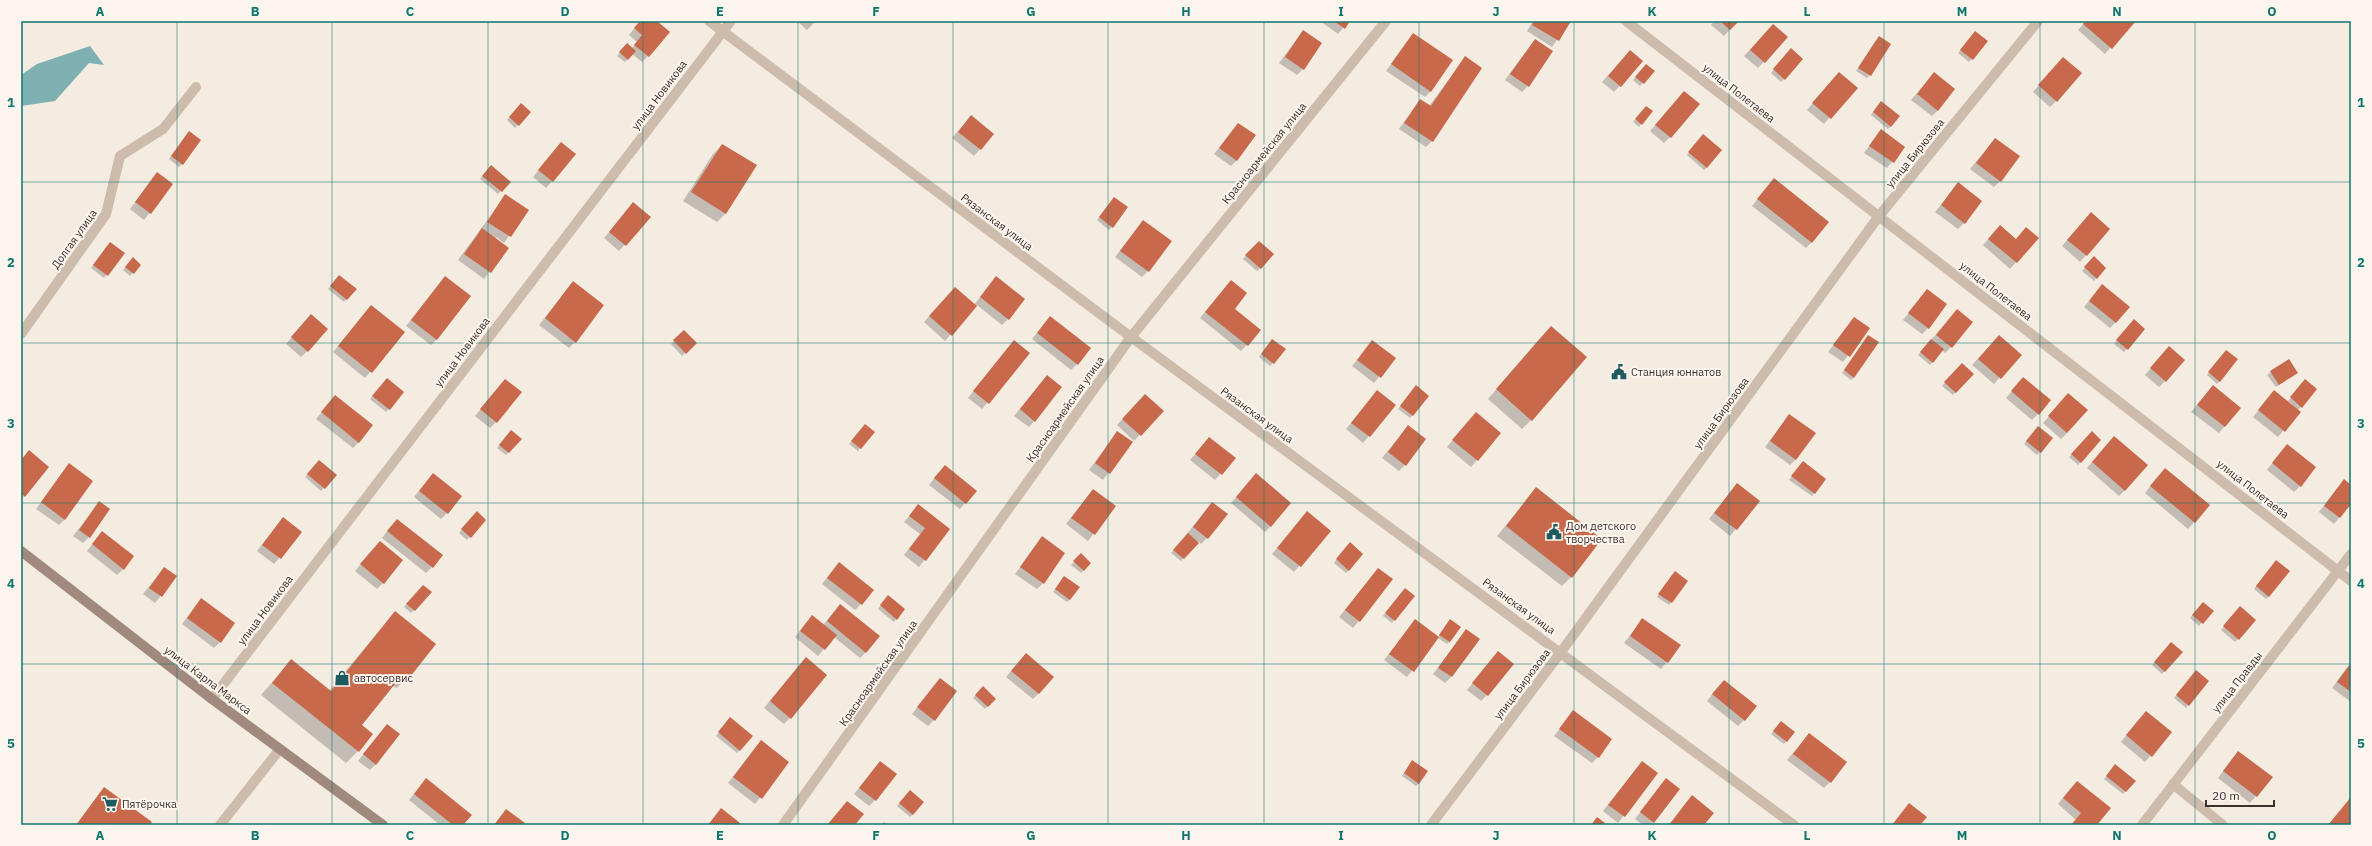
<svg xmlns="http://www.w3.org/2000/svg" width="2372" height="846" viewBox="0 0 2372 846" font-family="'IBM Plex Sans',sans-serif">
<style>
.water{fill:#7fb0b2}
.shadow{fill:#0003}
.building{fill:#c8694b}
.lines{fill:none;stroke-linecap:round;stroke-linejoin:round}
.service{stroke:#cdbbac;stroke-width:10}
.minor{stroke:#cdbbac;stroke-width:10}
.secondary{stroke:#a18a7d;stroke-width:10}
.grid{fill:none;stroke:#0f766e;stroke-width:1;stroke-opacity:0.55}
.labels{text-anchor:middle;stroke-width:4;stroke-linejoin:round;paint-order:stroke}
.street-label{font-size:11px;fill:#3b302b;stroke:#fbf5ee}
.poi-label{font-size:11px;fill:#3b302b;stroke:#fbf5ee;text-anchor:start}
.neatline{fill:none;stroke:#0f766e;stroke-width:1.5}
.grid-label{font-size:13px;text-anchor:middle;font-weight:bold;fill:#0f766e}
</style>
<rect width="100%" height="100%" fill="#f4ebe1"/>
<!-- water -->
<path class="water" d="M90 46 104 65 89 63 55 101 21 106V75L37 64Z"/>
<!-- shadow -->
<path class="shadow" d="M640 21H656L648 56 642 62 632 54 625 62 617 56 624 47 631 49 637 42 629 35Z
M797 21H816L807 30Z
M1320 21H1349L1338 34Z
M1533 21H1570L1552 47 1527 31Z
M1714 21H1738L1724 36 1711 25Z
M2086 21H2133L2105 54 2078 30Z
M1303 31V69L1297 75 1279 63Z
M1767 31 1787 37 1758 68 1744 56Z
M1413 34 1431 91 1425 97 1386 71Z
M1973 35 1987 42 1969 62 1958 53Z
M1535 40 1528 86 1522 92 1505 80Z
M1876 40 1870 75 1867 78 1856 71Z
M1630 51 1642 62 1614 92 1602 82Z
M1788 52 1784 79 1781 82 1771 73Z
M1465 58 1432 141 1426 147 1399 129 1420 100 1429 106Z
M2057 64 2056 101 2050 107 2033 92Z
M1644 68 1653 71 1640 86 1633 80Z
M1934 73 1938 110 1932 116 1911 100Z
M1833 79 1856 88 1824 124 1807 110Z
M1684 92 1670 137 1664 143 1650 131Z
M521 105 530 112 515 128 507 120Z
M1878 105 1891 126 1888 129 1871 115Z
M1644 110 1641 124 1639 127 1633 122Z
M965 123 993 134 974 156 952 138Z
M1238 124 1237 160 1231 166 1214 154Z
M1881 130 1904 147 1887 168 1864 153Z
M187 135 182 164 179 167 169 159Z
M1701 138 1707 167 1704 170 1687 155Z
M1995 139 2000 181 1994 187 1970 169Z
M722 145 726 213 717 222 683 201 713 154Z
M555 149 575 154 546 188 533 177Z
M489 169 509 182 498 194 480 179Z
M157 173 172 184 144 220 130 209Z
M1958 184 1964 223 1958 229 1935 212Z
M1768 186 1812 242 1806 248 1752 206Z
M505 196 527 210 504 243 496 237 495 239 508 248 484 279 458 260Z
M1112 201V227L1109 230 1097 220Z
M628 210 649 217 619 251 604 238Z
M2085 220 2109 229 2080 262 2062 246Z
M1143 221 1148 271 1142 277 1115 257Z
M1994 233 2015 240 2037 238 2010 269 1983 245Z
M1259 242 1273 254 1257 271 1243 259Z
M107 246 123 253 104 278 91 268Z
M2094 258 2096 278 2094 281 2082 271Z
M130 261 140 265 130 276 123 270Z
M445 277 437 339 431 345 406 326Z
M336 279 355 289 344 302 328 289Z
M1231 281 1233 309 1260 330 1241 351 1200 318Z
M991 283 1008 319 1002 325 977 305 945 341 924 322 955 288 974 305Z
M568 289 575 342 569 348 539 325Z
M1927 290 1928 328 1922 334 1903 320Z
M2097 291 2116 322 2110 328 2084 307Z
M371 306 403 332 365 378 333 352Z
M1957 310 1951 347 1945 353 1942 350 1930 365 1918 355Z
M1854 318 1869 328 1843 362 1828 352Z
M305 321 307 351 301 357 286 344Z
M2131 323 2144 329 2124 352 2114 344Z
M1044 324 1077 364 1071 370 1032 339Z
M684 331 695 343 682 356 671 344Z
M1542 336 1531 420 1522 429 1488 399Z
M1999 336 2020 355 1994 384 1972 365Z
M1866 339 1854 377 1851 380 1842 373Z
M1373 341 1395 358 1374 383 1352 366Z
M1270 343 1284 350 1270 366 1259 357Z
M1008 348 1028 353 982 409 968 398Z
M2163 354 2165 381 2159 387 2145 375Z
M2224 354 2220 381 2217 384 2207 375Z
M2289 360 2294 375 2276 387 2267 375Z
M1962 364 1973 374 1953 395 1942 386Z
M1047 376 1034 421 1029 427 1014 416Z
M505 380 496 422 490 428 475 416Z
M384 382 389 409 386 412 370 399Z
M2303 383 2301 407 2297 411 2299 412 2278 437 2253 417 2268 398 2291 405 2292 404 2288 401Z
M2018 384 2038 414 2032 420 2006 398Z
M2213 386 2240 408 2219 433 2191 412Z
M1413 389V415L1410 418 1398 409Z
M1377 391 1394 405 1363 443 1346 429Z
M335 396 359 442 353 448 316 419Z
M1139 401 1162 411 1134 441 1117 425Z
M2063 401 2067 433 2061 439 2043 423Z
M1476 413 1500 433 1471 467 1447 447Z
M1789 415 1796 459 1790 465 1765 447Z
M1408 426 1405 465 1399 471 1382 458Z
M863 428 873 432 858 451 849 444Z
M2035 430 2051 438 2037 455 2024 444Z
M1117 433 1131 442 1103 480 1089 470Z
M2092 433 2100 440 2078 465 2069 457Z
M509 434 520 439 506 455 497 448Z
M1209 438 1234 458 1215 480 1190 460Z
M2108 443 2125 490 2119 496 2087 468Z
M2281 452 2300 486 2294 492 2267 470Z
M23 457 24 496 21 499V460Z
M316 464 335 475 321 491 305 477Z
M69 465 65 519 59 525 36 509Z
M1800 465 1814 493 1812 496 1789 480Z
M939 472 965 503 960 509 929 485Z
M433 474 447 513 441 519 414 497Z
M2159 475 2209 505 2188 529 2145 493Z
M1250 481 1271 526 1265 532 1231 503Z
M1737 484 1759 501 1730 536 1709 519Z
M2351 486V503L2334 524 2319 512 2338 487Z
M1536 489 1571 577 1562 586 1497 536Z
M1093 490 1115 506 1088 541 1066 524Z
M99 503 89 537 83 543 73 536Z
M1212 503 1207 538 1201 544 1198 541 1181 561 1171 553Z
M918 506 949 529 919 567 904 555 920 534 904 522Z
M1307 513 1329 531 1294 572 1272 554Z
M474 515 485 520 467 540 459 533Z
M278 524 301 532 274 564 257 551Z
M391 526 432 567 426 573 382 538Z
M102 532 123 569 117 575 87 551Z
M1042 538 1043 583 1037 589 1015 574Z
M1347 546 1349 570 1346 573 1334 563Z
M374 548 383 583 377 589 355 571Z
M1081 555 1090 563 1081 573 1071 565Z
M839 563 861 604 855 610 822 584Z
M2273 565 2269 596 2266 599 2254 589Z
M164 568 176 576 155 603 143 594Z
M1378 569 1392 580 1353 628 1339 617Z
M1672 575 1687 581 1669 605 1657 597Z
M1062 580 1070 599 1067 602 1053 592Z
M423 586 430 592 411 613 404 607Z
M1402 592 1394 620 1392 623 1383 616Z
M886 599 896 619 894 622 878 609Z
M201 600 220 642 214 648 182 624Z
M2200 606 2212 611 2199 626 2190 618Z
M2238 610 2255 620 2235 642 2221 630Z
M395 612 409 676 397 688 392 686 361 725 358 751 346 763 261 695 291 661 329 691Z
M834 612 866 652 860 658 834 637 818 656 795 637 806 623 823 625Z
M1643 619 1680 645 1661 669 1624 643Z
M1415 621 1438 637 1448 623 1450 642 1447 644 1438 638 1407 677 1384 660Z
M1466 630 1451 677 1445 683 1433 674Z
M2171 643 2181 652 2162 674 2152 665Z
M1492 659 1487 695 1481 701 1467 690Z
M1020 661 1039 693 1033 699 1006 677Z
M2351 662V702L2332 688Z
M800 664 790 718 784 724 764 708Z
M2194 674 2188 705 2186 708 2174 698Z
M940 679 934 720 928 726 912 714Z
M1718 687 1744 720 1738 726 1707 701Z
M983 688 994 699 985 709 973 698Z
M1573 712 1598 757 1592 763 1554 736Z
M2140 718 2171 733 2145 762 2121 742Z
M728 721 751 736 737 753 716 736Z
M387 725 376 764 370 770 358 761Z
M1779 725 1794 732 1784 744 1771 734Z
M1809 734 1830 782 1824 788 1787 760Z
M761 742 788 763 755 804 728 783Z
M2233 758 2271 778 2250 803 2218 778Z
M880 762 875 800 869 806 854 794Z
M1642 762 1657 773 1618 823 1603 811Z
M1410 764 1419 783 1416 786 1402 776Z
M2113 768 2134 781 2123 794 2104 779Z
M1666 779 1653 822 1650 825H1643L1635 819Z
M426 780 462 825H440L409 800Z
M2071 788 2095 825H2072L2076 820 2058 804Z
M907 794 913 814 910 817 897 806Z
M1692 797 1703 825H1669L1686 803Z
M884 822 889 825H881Z"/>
<!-- building -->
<path class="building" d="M640 21H657L670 32 649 57 634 45 642 35 634 28Z
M1334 21H1350L1345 29Z
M1534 21H1571L1559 41 1532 25Z
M1720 21H1739L1730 30Z
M2085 21H2134L2135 22 2112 49 2083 24Z
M1773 24 1788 37 1765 63 1750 50Z
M1303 30 1322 43 1304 70 1285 57Z
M1975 31 1988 41 1973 60 1960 50Z
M1413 33 1453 60 1431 92 1391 64Z
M1879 36 1891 44 1871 76 1858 68Z
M1535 39 1553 51 1529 87 1510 74Z
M627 43 636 51 628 60 619 52Z
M1791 48 1803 59 1785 80 1773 69Z
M1630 50 1643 61 1621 87 1608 76Z
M1465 56 1482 68 1433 142 1404 123 1420 99 1431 106Z
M2063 57 2082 73 2057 102 2038 85Z
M1646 64 1655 71 1644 84 1635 77Z
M1839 72 1858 88 1831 119 1812 103Z
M1934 72 1955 89 1938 111 1917 94Z
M1684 91 1700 104 1671 138 1655 125Z
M1881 101 1900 116 1891 127 1873 112Z
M521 103 531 112 519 126 509 117Z
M1646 106 1653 111 1642 125 1635 119Z
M971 115 994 134 981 150 958 132Z
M1238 123 1256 135 1237 161 1219 148Z
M1881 129 1905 147 1894 163 1869 146Z
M189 131 201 140 183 165 171 156Z
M1703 134 1722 150 1707 168 1688 152Z
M1995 138 2020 156 2001 182 1976 163Z
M561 142 576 154 553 182 538 170Z
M722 144 757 165 726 214 691 192Z
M491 165 511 182 502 192 482 176Z
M157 172 173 184 151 214 135 202Z
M1774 178 1829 222 1812 243 1757 199Z
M1958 182 1982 201 1965 224 1941 205Z
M505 194 529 210 511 237 487 222Z
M1114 197 1128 207 1113 228 1099 217Z
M633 202 651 217 626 246 609 232Z
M2091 212 2110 229 2087 256 2067 240Z
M1143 220 1172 241 1149 272 1120 251Z
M2000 225 2016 239 2026 227 2039 238 2017 263 1988 239Z
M482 228 509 248 491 273 464 254Z
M1259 241 1274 254 1261 269 1245 255Z
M110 242 125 253 108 276 93 265Z
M2094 256 2106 268 2097 279 2084 267Z
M133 257 141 265 134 274 125 267Z
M339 275 357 289 347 300 330 286Z
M445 276 471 296 437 340 411 320Z
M996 276 1025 299 1009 320 980 297Z
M1231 280 1247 293 1235 309 1261 330 1248 346 1205 312Z
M573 281 604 305 576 343 545 318Z
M2102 284 2130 307 2116 323 2089 301Z
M955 287 977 306 952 336 929 316Z
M1927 289 1947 304 1929 329 1908 313Z
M371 305 405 332 372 373 338 346Z
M1957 309 1973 322 1952 348 1936 335Z
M311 314 328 329 308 352 291 337Z
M1050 316 1091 348 1078 365 1037 333Z
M1854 317 1870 328 1850 357 1833 345Z
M2134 319 2145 329 2128 350 2116 340Z
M1551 326 1587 357 1532 421 1496 389Z
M684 330 697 343 686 354 673 340Z
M1868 335 1879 342 1854 378 1844 370Z
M1999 335 2022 355 2001 379 1978 359Z
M1272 339 1286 349 1274 364 1261 354Z
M1931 339 1944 349 1933 363 1920 352Z
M1014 340 1030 353 989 404 973 391Z
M1372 340 1396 358 1381 378 1357 360Z
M2169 346 2185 360 2166 382 2150 368Z
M2226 350 2238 359 2220 382 2208 372Z
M2289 359 2298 373 2279 385 2270 371Z
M1962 363 1974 374 1956 393 1944 382Z
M1047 375 1062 387 1035 422 1020 409Z
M2023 377 2051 400 2039 415 2011 391Z
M387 378 404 392 390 410 372 396Z
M505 379 522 392 497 423 480 409Z
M2305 379 2317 389 2302 408 2290 397Z
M1416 385 1429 396 1413 416 1400 406Z
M2213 385 2241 408 2225 427 2197 405Z
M1377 390 1396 405 1370 437 1351 423Z
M2274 390 2301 412 2285 432 2258 410Z
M2068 393 2088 410 2067 433 2048 416Z
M1145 394 1164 411 1141 436 1122 419Z
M335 395 373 425 359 443 321 412Z
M1476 412 1501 433 1478 461 1452 440Z
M1789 414 1816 433 1796 460 1770 441Z
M865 424 875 432 861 449 851 441Z
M1408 425 1426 439 1406 466 1388 452Z
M2038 426 2053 438 2041 453 2026 441Z
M511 430 522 439 509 453 499 445Z
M1117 431 1133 442 1110 474 1095 463Z
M2092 431 2101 440 2081 463 2071 454Z
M2114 436 2148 465 2125 491 2092 462Z
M1209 437 1236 458 1222 475 1195 454Z
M2287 444 2316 467 2301 487 2272 463Z
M29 450 49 467 25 497 21 493V460Z
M319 460 337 475 325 489 307 474Z
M1803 461 1826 479 1815 494 1791 476Z
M69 463 93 481 65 520 41 502Z
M945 465 977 491 966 504 934 478Z
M2165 468 2210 505 2195 523 2150 486Z
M433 473 462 496 448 514 419 491Z
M1256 473 1291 503 1271 527 1236 497Z
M2344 479 2351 485V504L2340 518 2324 506Z
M1737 483 1760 501 1737 530 1714 513Z
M1536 487 1602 539 1572 578 1506 526Z
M1093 489 1116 506 1095 535 1071 518Z
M99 501 110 509 90 538 79 530Z
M1212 502 1228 514 1208 539 1193 527Z
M918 504 950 529 926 561 909 549 925 528 909 516Z
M477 511 486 520 471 538 461 529Z
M1307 511 1331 531 1301 567 1277 548Z
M283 517 302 532 281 559 262 545Z
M397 519 443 555 433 568 387 531Z
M102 531 134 556 124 570 92 544Z
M1188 533 1199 543 1184 559 1173 550Z
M1042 536 1065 553 1044 584 1020 567Z
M380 541 403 560 384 584 360 564Z
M1350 542 1363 554 1349 571 1336 559Z
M1081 553 1091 563 1084 571 1073 561Z
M2276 560 2290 571 2269 597 2256 586Z
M839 562 874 590 862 605 827 578Z
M164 567 177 576 162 597 149 588Z
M1378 568 1393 579 1360 622 1345 610Z
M1675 571 1688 581 1672 603 1658 594Z
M1064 576 1080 587 1070 600 1055 589Z
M423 585 432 592 415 611 406 604Z
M1405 588 1415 596 1395 621 1385 613Z
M888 595 905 609 897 620 880 605Z
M201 598 235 623 221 643 187 618Z
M2203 602 2214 611 2203 624 2192 615Z
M840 604 880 636 866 653 827 621Z
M2240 606 2256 620 2239 640 2223 626Z
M395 611 436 644 410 677 403 674 362 725 373 734 359 752 272 683 291 659 331 691Z
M812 615 837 635 825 650 800 631Z
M1642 618 1681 645 1668 663 1630 636Z
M1415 619 1439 637 1414 672 1389 654Z
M1450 619 1461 627 1450 642 1439 635Z
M1466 629 1480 639 1452 677 1438 668Z
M2171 642 2183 652 2165 672 2154 662Z
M1498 651 1514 664 1488 696 1472 683Z
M1026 653 1054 677 1039 694 1011 671Z
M806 657 827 675 791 719 770 701Z
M2351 663V692L2337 682Z
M2196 670 2209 681 2189 706 2176 695Z
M940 678 957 691 935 721 917 707Z
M1724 680 1757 706 1745 721 1712 694Z
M983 686 996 699 988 707 975 695Z
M1573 710 1612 739 1599 758 1559 729Z
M2146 711 2172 732 2152 757 2126 735Z
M730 717 753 736 740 751 718 732Z
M1781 721 1795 732 1787 742 1773 731Z
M387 724 400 734 376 765 363 754Z
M1809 733 1847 762 1831 783 1793 754Z
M761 740 789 762 762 799 733 777Z
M2238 751 2273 777 2257 797 2223 771Z
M1412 760 1428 771 1419 784 1404 773Z
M880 761 897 774 876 801 859 788Z
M1642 761 1658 773 1625 817 1608 805Z
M2115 764 2136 781 2126 792 2106 776Z
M426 778 472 815 463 825H453L414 794Z
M1666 778 1680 789 1654 823 1640 812Z
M2077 781 2111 808 2097 825H2071L2081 813 2063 798Z
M104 787 152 822 150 825H76Z
M910 790 924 802 913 815 899 803Z
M1692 795 1714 813 1704 825H1669Z
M2351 797V825H2328Z
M847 801 864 814 855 825H830L828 824Z
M1909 803 1927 817 1920 825H1892Z
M721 808 740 823 739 825H708Z
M506 809 525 823 524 825H494Z
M1597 817 1605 823 1603 825H1591Z"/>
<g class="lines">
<!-- service -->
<path class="service" d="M21 334 106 214 120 156 163 129 196 87"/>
<!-- minor -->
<path class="minor" d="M709 21 1131 337 1794 825
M1626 21 2351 581
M212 699 731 21
M2173 784 2223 825
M220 825 280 749
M783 825 1131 337 1386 21
M1431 825 1561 652 1879 216 2038 21
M2142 825 2351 554"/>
<!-- secondary -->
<path class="secondary" d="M21 551 212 699 383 825"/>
</g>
<!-- grid -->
<path class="grid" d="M177 21V825M332 21V825M488 21V825M643 21V825M798 21V825M953 21V825M1108 21V825M1264 21V825M1419 21V825M1574 21V825M1729 21V825M1884 21V825M2040 21V825M2195 21V825M21 182H2351M21 343H2351M21 503H2351M21 664H2351"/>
<!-- icons -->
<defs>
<symbol id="civic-bare" viewBox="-9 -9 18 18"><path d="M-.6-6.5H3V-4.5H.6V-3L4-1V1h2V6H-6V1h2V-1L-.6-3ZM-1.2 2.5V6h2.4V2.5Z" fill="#1f5a5e" stroke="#fbf5ee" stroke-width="2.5" paint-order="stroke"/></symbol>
<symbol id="shop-bare" viewBox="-9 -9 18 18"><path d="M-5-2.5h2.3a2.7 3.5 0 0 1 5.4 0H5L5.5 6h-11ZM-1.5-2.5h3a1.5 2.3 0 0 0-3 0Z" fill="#1f5a5e" stroke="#fbf5ee" stroke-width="2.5" paint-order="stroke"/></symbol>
<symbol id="supermarket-bare" viewBox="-9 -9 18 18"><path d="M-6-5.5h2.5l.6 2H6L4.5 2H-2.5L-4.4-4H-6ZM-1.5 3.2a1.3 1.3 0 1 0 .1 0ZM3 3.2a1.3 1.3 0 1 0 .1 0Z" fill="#1f5a5e" stroke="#fbf5ee" stroke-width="2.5" paint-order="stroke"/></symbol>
</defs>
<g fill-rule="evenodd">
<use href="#civic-bare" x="1608" y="361" width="22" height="22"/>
<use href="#civic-bare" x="1543" y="521" width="22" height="22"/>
<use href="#shop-bare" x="331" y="667" width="22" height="22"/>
<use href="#supermarket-bare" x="99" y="793" width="22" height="22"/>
</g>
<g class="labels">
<!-- street labels -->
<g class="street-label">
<text transform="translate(1739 93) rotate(38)" y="4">улица Полетаева</text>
<text transform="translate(659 95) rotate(-53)" y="4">улица Новикова</text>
<text transform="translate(1264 153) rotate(-51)" y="4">Красноармейская улица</text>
<text transform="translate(1915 153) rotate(-51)" y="4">улица Бирюзова</text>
<text transform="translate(997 222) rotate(37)" y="4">Рязанская улица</text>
<text transform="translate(74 239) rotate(-55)" y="4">Долгая улица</text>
<text transform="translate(1996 291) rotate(38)" y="4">улица Полетаева</text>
<text transform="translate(462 352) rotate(-53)" y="4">улица Новикова</text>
<text transform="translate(1065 409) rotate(-55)" y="4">Красноармейская улица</text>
<text transform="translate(1721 413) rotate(-54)" y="4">улица Бирюзова</text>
<text transform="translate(1257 415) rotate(36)" y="4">Рязанская улица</text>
<text transform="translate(2253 489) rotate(38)" y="4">улица Полетаева</text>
<text transform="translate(1519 606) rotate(36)" y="4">Рязанская улица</text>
<text transform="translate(265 610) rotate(-53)" y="4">улица Новикова</text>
<text transform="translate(878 673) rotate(-55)" y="4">Красноармейская улица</text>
<text transform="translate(208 680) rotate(37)" y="4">улица Карла Маркса</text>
<text transform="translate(2237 682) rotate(-52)" y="4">улица Правды</text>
<text transform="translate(1522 684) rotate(-53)" y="4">улица Бирюзова</text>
</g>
<!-- poi labels -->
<g class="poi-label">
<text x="1631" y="376">Станция юннатов</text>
<text x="1566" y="530">Дом детского<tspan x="1566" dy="13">творчества</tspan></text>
<text x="354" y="682">автосервис</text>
<text x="122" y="808">Пятёрочка</text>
</g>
</g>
<!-- border -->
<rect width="2372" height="846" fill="none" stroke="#fbf5ee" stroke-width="44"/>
<!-- scale -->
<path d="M2206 800v6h68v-6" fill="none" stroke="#3b302b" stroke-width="2"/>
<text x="2212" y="800" font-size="12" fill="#3b302b" stroke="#fbf5ee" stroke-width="3" paint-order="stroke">20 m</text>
<rect x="22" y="22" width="2328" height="802" class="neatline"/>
<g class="grid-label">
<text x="100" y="16">A</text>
<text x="255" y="16">B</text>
<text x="410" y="16">C</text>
<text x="565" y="16">D</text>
<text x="720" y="16">E</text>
<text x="876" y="16">F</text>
<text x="1031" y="16">G</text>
<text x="1186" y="16">H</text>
<text x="1341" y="16">I</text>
<text x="1496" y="16">J</text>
<text x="1652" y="16">K</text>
<text x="1807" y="16">L</text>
<text x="1962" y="16">M</text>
<text x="2117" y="16">N</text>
<text x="2272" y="16">O</text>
<text x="11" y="107">1</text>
<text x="2361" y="107">1</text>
<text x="11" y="267">2</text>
<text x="2361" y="267">2</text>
<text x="11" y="428">3</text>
<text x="2361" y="428">3</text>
<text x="11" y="588">4</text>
<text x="2361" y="588">4</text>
<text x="11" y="748">5</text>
<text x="2361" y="748">5</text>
<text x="100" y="840">A</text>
<text x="255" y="840">B</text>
<text x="410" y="840">C</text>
<text x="565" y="840">D</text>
<text x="720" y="840">E</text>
<text x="876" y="840">F</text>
<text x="1031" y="840">G</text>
<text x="1186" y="840">H</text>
<text x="1341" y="840">I</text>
<text x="1496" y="840">J</text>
<text x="1652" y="840">K</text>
<text x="1807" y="840">L</text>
<text x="1962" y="840">M</text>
<text x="2117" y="840">N</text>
<text x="2272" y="840">O</text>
</g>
</svg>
